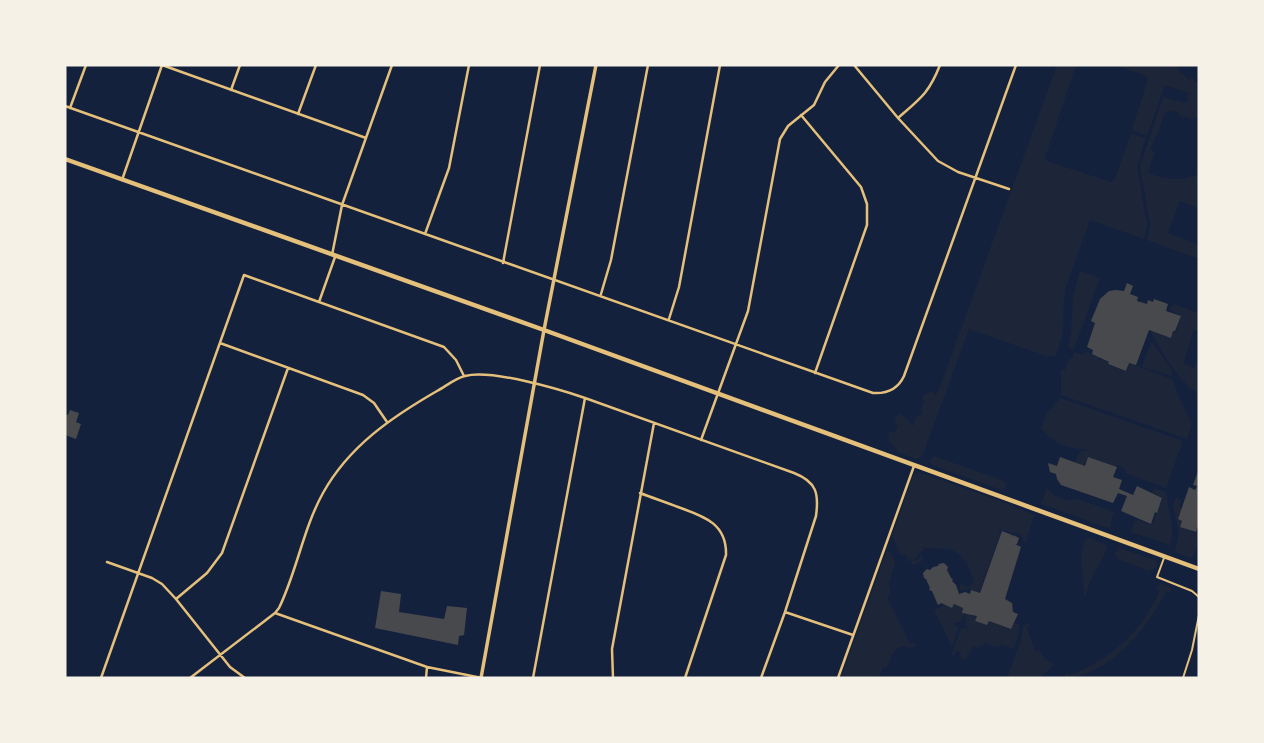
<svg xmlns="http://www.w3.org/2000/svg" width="1264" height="743" viewBox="0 0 1264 743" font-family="'Archivo Narrow',sans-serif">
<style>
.green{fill:#1d2539}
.building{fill:#48494c}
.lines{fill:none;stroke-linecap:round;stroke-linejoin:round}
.service{stroke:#e5c07b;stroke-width:2}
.minor{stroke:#e5c07b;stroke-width:2.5}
.tertiary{stroke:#e5c07b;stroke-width:3.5}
.secondary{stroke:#e5c07b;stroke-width:4.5}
</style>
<rect width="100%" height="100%" fill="#14213d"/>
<!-- green -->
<path class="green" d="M1057 65H1076L1045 158 1047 161 1111 182 1115 179 1131 134 1146 138 1137 167 1147 224 1144 239 1090 220 1066 287 1064 299 1063 332 1056 356 1049 357 969 329 922 457 916 459 897 452V449L890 443 888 437 890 432H895L898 427 894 418 899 414 906 418 913 426 916 417 923 414 921 409 924 402 922 396 932 391 934 395 938 392Z
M1115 65H1177L1181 74 1186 76V78L1190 80 1191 77 1194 79V81L1199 83V120L1195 118 1194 120 1179 115 1178 112 1170 111 1164 114 1158 135H1156L1150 150 1155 152 1148 172C1163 181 1183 181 1199 174V208L1180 201 1168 233 1199 245V259L1147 240 1150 225 1140 167 1163 97 1185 103 1188 101 1189 93 1165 85 1147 136 1133 131 1132 129 1148 79 1144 75Z
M1080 271 1100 278 1074 349 1068 347 1071 332 1073 296Z
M1174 304 1199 313V332L1194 330 1183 364 1195 368 1199 356V393C1183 388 1158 348 1151 331L1171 338 1173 332H1176L1181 316 1171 311 1170 308Z
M1151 342 1154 344 1173 372 1171 376 1142 367Z
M1085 351 1099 357V359L1108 362V365L1126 371 1128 370 1129 363 1171 379 1174 382 1177 393 1192 424 1187 439 1061 395V370H1065L1069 359H1072L1074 352 1083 355Z
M1060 398 1183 441 1166 488 1125 473 1126 470 1117 465 1116 467 1088 457 1084 466 1075 463 1079 452 1092 449C1073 451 1052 444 1041 428L1047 413Z
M934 456 1002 480 1006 483V488L1001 490 932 465 929 461Z
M918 472 1001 501 1034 515 1026 542 1023 541C1023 535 1019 533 1015 532L1011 534 1010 532 1000 529 999 533 1000 534 979 593 970 589 960 590V586L962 584 967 588 974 582 967 564 959 554 950 549 925 548 914 560 915 561 924 554 922 561 913 565 910 559 904 562 908 558 906 554 901 556 892 536 913 476Z
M1047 488 1054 495 1060 498 1068 500 1078 499 1114 512 1110 527 1108 528 1041 504Z
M1154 488 1166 492C1168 498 1167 504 1169 510 1171 525 1175 530 1170 545L1131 532 1136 519 1152 525 1163 498 1152 493Z
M1175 498 1181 499 1179 506 1182 508 1178 519 1182 521 1180 527 1196 533 1199 524C1199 535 1199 549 1192 558L1179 554 1175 551 1179 530 1173 507Z
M1089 538 1105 544 1107 548C1101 564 1089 578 1086 595L1084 594 1081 556 1085 540Z
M1119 548 1155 560 1157 562V567L1149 571 1118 559 1114 554Z
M888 551 891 553 895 563 889 584 891 594 887 597 910 644 915 643 916 646 913 648C895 642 892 654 887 668L883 667 879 678H841L886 552Z
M1161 583 1170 587 1171 591 1170 593 1166 592C1147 629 1108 678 1063 678L1066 672 1070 675C1111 659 1143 631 1160 590L1157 588 1158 586Z
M944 605 952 608 954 605 962 607V613L964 614 961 622H956L954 624 958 628 952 647 934 610Z
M969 614 976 617 975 621 987 625 989 621 1010 629 1013 623 1019 624V633L1016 635 1018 636 1014 649 1001 645 1000 647 988 645 987 643 976 648 975 646 973 647 965 660 960 658 961 653 956 651 954 656 951 655 961 629 968 628 965 624 966 621 964 620 966 615Z
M1029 624 1030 626 1027 628 1035 651H1040L1045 659 1054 665 1040 678H1007L1021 640 1023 625Z"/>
<!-- building -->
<path class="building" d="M1127 283 1133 286 1130 294 1138 297 1137 301 1147 304 1148 300 1153 302 1154 299 1168 304 1166 311 1181 316 1175 331H1173L1171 338 1149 330 1136 365 1129 363 1126 371 1108 364 1109 362 1092 354 1093 350 1087 347 1095 323 1091 321 1100 299 1109 291 1116 290 1124 291Z
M70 410 79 413 76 422 81 424 76 439 65 435V414L68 415Z
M1060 457 1085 466 1088 457 1117 467 1113 477 1122 480 1119 489 1133 495 1137 486 1162 498 1157 513 1155 512 1151 524 1121 511 1127 496 1118 493 1113 503 1061 485 1057 479 1056 474 1050 472 1048 463 1057 466Z
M1199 469V523L1196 532 1180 527 1182 521 1178 519 1189 487 1195 490 1197 486 1193 485Z
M1002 531 1012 535V537L1013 535 1019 538 1017 544H1015L1021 547 1005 599 1012 603 1013 612 1018 614 1011 629 989 621 987 625 975 621 977 616 962 613 963 608 954 604 952 608 941 603 938 605 932 591 929 590 930 588 926 579 924 578 923 573 927 569 930 570 933 567 938 566 939 564 944 563 948 567 947 570 951 578 953 579 952 581 956 585 959 594 965 592 970 594 971 590 980 593Z
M381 591 401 594 399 612 444 619 447 606 467 608 464 635 459 636 458 645 375 628Z"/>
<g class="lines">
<!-- service -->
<path class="service" d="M1164 558 1157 577 1192 591 1199 597
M1183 678 1192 650 1199 615"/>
<!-- minor -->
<path class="minor" d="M162 65 366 138
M854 65 898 118 938 161 958 172 1009 189
M231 90 240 65
M65 106C334 202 604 297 873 393 888 394 898 389 904 376L1016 65
M70 108 86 65
M298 114 316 65
M801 115 861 187 867 204V225L815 373
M898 118C921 98 929 93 940 65
M122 180 162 65
M425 234 449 168 469 65
M332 255 342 205 392 65
M503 263 540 65
M601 294 611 260 648 65
M319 302 335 257
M669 319 679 287 720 65
M220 343 363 395 374 403 387 422
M701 440 748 311 780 139 788 126 814 105 825 82 839 65
M640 493C653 498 665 502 678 507 703 516 727 523 726 555L685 678
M107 562 152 578 162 584 176 599 230 667 245 678
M176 599 207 573 222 553 288 368
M785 612 853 635
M275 613 427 667 482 678
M101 678 244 275 444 347 456 360 464 376
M190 678 275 613 279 608C297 571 303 529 323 493 349 446 392 417 437 391 446 386 456 378 465 376 491 369 559 389 585 398L794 473C817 482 819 494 816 516L785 612 761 678
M426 678 427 667
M533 678 585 398
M613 678 612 649 654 423
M838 678 914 466"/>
<!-- tertiary -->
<path class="tertiary" d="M481 678 544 330 596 65"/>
<!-- secondary -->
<path class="secondary" d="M65 159 544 330 1199 569"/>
</g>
<!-- border -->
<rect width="1264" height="743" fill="none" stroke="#f6f1e7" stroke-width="133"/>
</svg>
